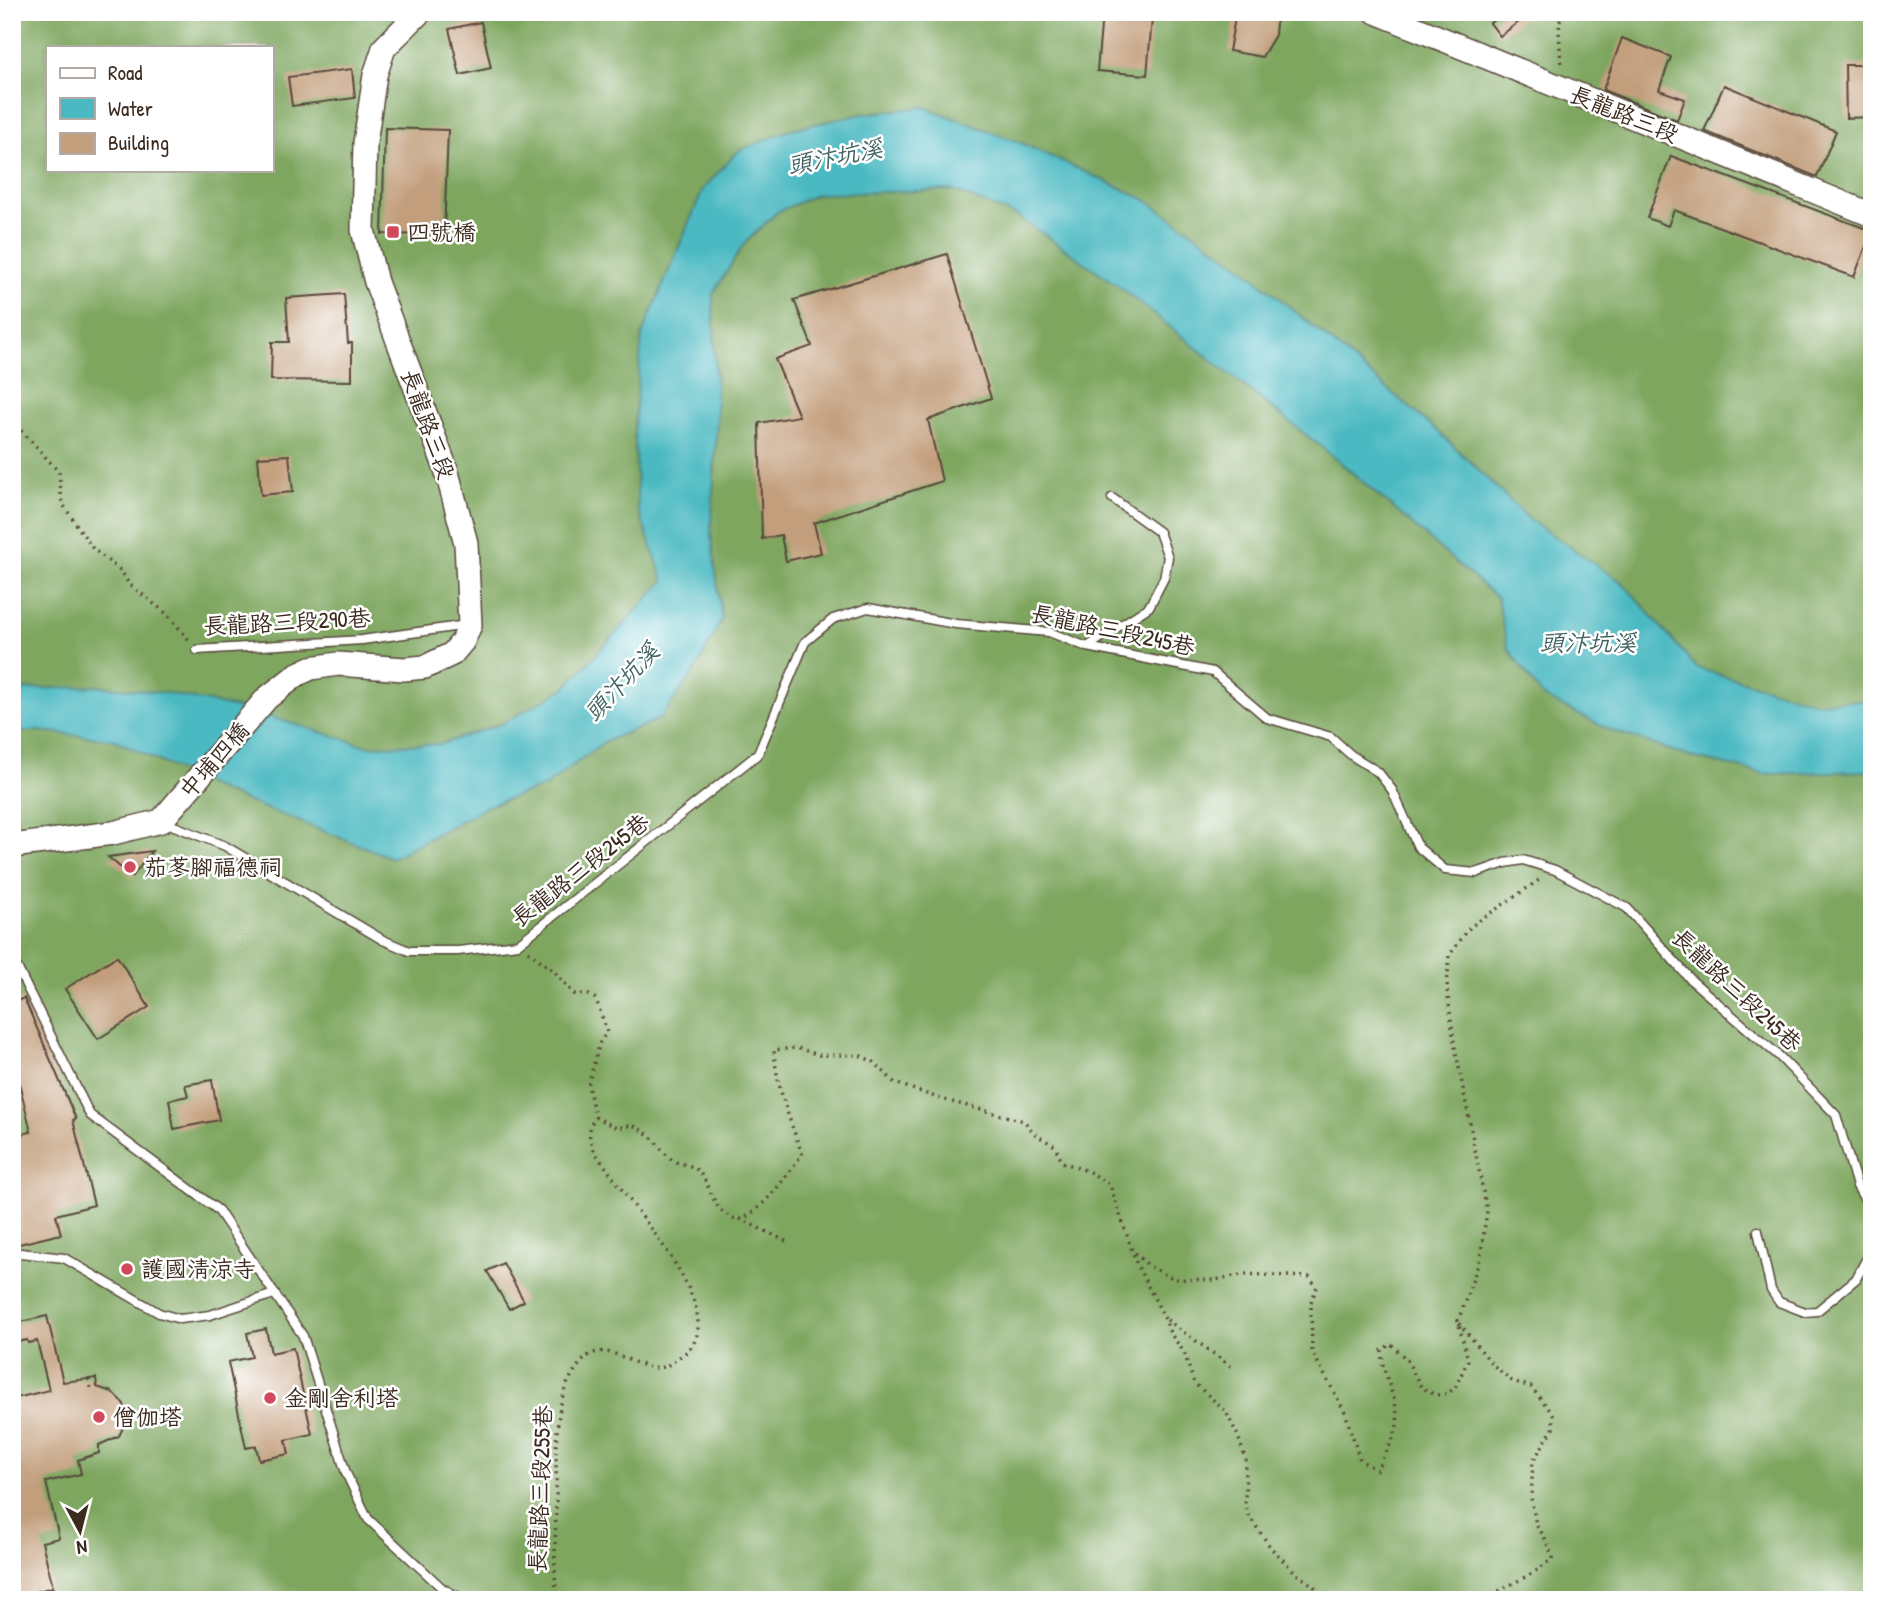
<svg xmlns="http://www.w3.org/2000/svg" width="1884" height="1612" viewBox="0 0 1884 1612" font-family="'Patrick Hand','LXGW WenKai TC',sans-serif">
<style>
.forest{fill:#7ea65e;stroke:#5c683e;stroke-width:2;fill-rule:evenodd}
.water{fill:#4bb9c2;stroke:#437270;stroke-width:2}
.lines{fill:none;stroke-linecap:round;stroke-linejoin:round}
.stream{stroke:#4bb9c2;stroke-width:5}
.building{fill:#c29e7c}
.service-casing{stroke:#57473a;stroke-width:11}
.secondary-casing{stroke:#57473a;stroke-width:26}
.path{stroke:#57473a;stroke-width:3.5;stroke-dasharray:2 5;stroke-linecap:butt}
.service{stroke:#fff;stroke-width:8}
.secondary{stroke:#fff;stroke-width:23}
.poi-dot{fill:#d1495b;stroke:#fff;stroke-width:2.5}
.labels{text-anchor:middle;stroke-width:5;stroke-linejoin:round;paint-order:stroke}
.street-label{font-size:23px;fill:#3b2a1e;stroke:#fff}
.poi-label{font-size:23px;fill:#3b2a1e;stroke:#fff;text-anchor:start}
.water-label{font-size:24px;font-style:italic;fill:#416360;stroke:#fff}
</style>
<rect width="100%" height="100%" fill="#fff"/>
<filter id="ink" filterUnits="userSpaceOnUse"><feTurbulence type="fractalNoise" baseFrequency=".0143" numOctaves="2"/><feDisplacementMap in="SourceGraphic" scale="14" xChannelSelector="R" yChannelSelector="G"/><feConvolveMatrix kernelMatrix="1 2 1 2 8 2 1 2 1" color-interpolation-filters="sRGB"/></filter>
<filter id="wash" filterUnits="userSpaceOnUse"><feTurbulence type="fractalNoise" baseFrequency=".00686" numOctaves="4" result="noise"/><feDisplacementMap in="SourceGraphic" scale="28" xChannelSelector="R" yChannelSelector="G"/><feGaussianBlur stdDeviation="1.57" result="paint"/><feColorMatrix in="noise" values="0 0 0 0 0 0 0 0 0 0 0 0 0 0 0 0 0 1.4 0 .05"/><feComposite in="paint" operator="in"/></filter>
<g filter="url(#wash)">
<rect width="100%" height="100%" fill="#f8ebda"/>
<!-- forest -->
<path class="forest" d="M12 12H1872V1600H12ZM47 47H271V170H47Z"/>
<!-- water -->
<path class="water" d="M924 107 1019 142 1145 199 1241 266 1439 432 1530 520 1623 583 1697 668 1816 702 1872 700V771L1765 774 1687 756 1608 729 1543 697 1508 648 1497 598 1334 457 1117 285 1017 216 951 190 818 194 777 212 744 244 713 294 717 421 711 533 722 619 697 668 660 719 604 742 546 786 488 806 392 858 224 792 115 740 40 731 12 732V690L99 686 166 693 251 711 367 746 441 744 501 724 565 688 664 581 638 510 634 429 642 335 703 189 738 151 792 129 862 114Z"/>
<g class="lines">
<!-- stream -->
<path class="stream" d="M1869 1161 1872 1157"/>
</g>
<g id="blocks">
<!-- building -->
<path class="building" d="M1236 12H1277L1275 35 1262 57 1229 51Z
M1505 12H1532L1500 36 1490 23Z
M1102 14 1152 19 1147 75 1097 71Z
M481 22 491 68 460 75 449 29Z
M1622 38 1671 57 1659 90 1685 99 1677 120 1603 90Z
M1845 65H1872V117L1846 118Z
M352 69 355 98 292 106 288 77Z
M1724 85 1836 131 1817 177 1704 131Z
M385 128 448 130 444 235 382 234Z
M1671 156 1872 231 1854 277 1674 210 1668 226 1647 218Z
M947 254 991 398 928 420 942 481 814 523 821 553 786 561 781 535 762 539 759 423 799 416 775 359 812 346 794 300Z
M344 294 348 343H352V381L271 380 272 342H289L286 298Z
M289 455 293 492 261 495 258 457Z
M152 851 132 877 108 857Z
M117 956 149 1007 98 1039 65 989Z
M24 998 76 1119 73 1120 94 1205 56 1215 61 1234 19 1244 15 1229 12 1230V1136L31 1132 19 1082 12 1083V1003Z
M212 1080 219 1120 174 1129 169 1100 188 1096 185 1085Z
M503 1263 524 1301 509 1309 487 1271Z
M47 1316 63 1382 96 1378 97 1387 112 1392 124 1404 126 1421 119 1436 99 1445V1453L78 1460 81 1474 46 1482 59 1538 42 1542 53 1587 12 1598V1399L49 1390 37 1341 28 1343 27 1340 12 1343V1324Z
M266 1329 271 1353 293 1348 312 1434 286 1440 289 1454 259 1460 256 1446 246 1448 228 1362 252 1357 247 1333Z"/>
</g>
</g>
<g filter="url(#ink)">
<use href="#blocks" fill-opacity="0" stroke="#57473a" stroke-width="2"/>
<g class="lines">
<defs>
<path id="service" d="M1087 647 1149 607 1164 578 1168 557 1159 532 1112 498
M197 650 362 640 467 625
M164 822 225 846 383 940 409 951H458L518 944 758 754 805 642 833 619 868 608 956 624 1049 632 1087 647 1213 672 1267 718 1331 737 1351 755 1378 772 1392 790 1418 847 1445 870 1476 873 1505 863 1523 860 1555 870 1627 908 1691 980 1779 1056 1836 1115 1857 1186 1864 1198 1872 1199
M12 957 90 1115 218 1210 303 1336 346 1473 368 1519 442 1588 464 1600
M1758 1231 1771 1290 1779 1302 1805 1312 1817 1311 1856 1279 1872 1248
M12 1252 64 1258 159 1313 180 1319 210 1315 274 1294"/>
<path id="secondary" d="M1376 12 1872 215
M12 846 113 833 161 821 267 698 298 674 311 668 338 664 404 669 425 667 452 654 463 641 470 625 466 543 446 469 376 282 363 230 365 143 375 75 384 48 420 12"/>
</defs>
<!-- service casing -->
<use href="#service" class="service-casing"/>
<!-- secondary casing -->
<use href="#secondary" class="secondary-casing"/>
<!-- path -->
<path class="path" d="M1561 12 1559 30 1561 66
M12 420 59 472 62 503 93 549 121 571 129 584 167 614 189 640
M528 951 554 971 574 994 589 995 596 999 607 1032 600 1042 588 1085 595 1117
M595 1117 617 1128 633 1125C641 1130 649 1134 655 1141 661 1148 666 1156 674 1161 681 1165 692 1164 698 1171 708 1181 711 1198 720 1209 725 1214 731 1219 739 1219 757 1218 792 1169 802 1154 790 1120 776 1086 774 1050L797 1048 819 1055H859L874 1062 895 1083 941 1099 1024 1121 1036 1135 1055 1146 1062 1162 1092 1173 1110 1185 1137 1265 1165 1319 1170 1333 1184 1352 1194 1383 1225 1410 1238 1436 1246 1461 1245 1504 1249 1516 1271 1548 1298 1575 1314 1586 1323 1600
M740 1219 790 1243
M1135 1253 1149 1266 1174 1279 1215 1280 1243 1274 1309 1277 1317 1287 1311 1302 1312 1352 1345 1412 1360 1460 1377 1470C1383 1456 1395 1440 1397 1425 1400 1399 1380 1375 1382 1350L1391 1344 1407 1360 1421 1387 1435 1395 1447 1394 1455 1388 1468 1360 1458 1321 1480 1259 1487 1211 1454 1042 1447 989 1449 956 1470 927 1542 878
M1167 1320 1232 1367
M1459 1323 1492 1364 1512 1381 1531 1387 1553 1414V1429L1533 1461 1531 1498 1536 1525 1544 1536 1553 1558C1532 1576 1507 1585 1484 1600
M89 1379 91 1390
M557 1600C553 1568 556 1536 556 1504 557 1467 553 1428 564 1392 568 1380 577 1365 587 1357 609 1339 640 1374 663 1367 669 1366 676 1359 681 1356 693 1348 698 1339 698 1325 699 1279 633 1209 608 1170 602 1162 594 1153 591 1143 588 1134 590 1125 595 1117"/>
<!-- service -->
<use href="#service" class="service"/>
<!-- secondary -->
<use href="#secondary" class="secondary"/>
</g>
</g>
<!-- markers -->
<g class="poi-dot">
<rect x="386" y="225" width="14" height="14" rx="3.5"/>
<circle cx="130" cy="867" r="7"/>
<circle cx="127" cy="1269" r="7"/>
<circle cx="270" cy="1398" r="7"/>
<circle cx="99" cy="1417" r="7"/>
</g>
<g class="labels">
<!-- street labels -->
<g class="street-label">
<text transform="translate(1624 114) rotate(22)" y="8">長龍路三段</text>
<text transform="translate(428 424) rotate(70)" y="8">長龍路三段</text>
<text transform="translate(287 622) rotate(-3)" y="8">長龍路三段290巷</text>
<text transform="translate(1113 630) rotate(12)" y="8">長龍路三段245巷</text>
<text transform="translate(214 760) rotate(-49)" y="8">中埔四橋</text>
<text transform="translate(580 870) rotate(-38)" y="8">長龍路三段245巷</text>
<text transform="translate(1737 990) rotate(43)" y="8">長龍路三段245巷</text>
<text transform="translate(540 1489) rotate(-88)" y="8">長龍路三段255巷</text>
</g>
<!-- poi labels -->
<g class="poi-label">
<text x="407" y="240">四號橋</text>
<text x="144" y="875">茄苳腳福德祠</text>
<text x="141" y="1277">護國清涼寺</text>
<text x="284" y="1406">金剛舍利塔</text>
<text x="113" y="1425">僧伽塔</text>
</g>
<!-- water labels -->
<g class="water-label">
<text transform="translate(835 157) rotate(-11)" y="8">頭汴坑溪</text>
<text x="1588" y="651">頭汴坑溪</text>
<text transform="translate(622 682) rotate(-47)" y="8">頭汴坑溪</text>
</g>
</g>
<!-- margin -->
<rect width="1884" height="1612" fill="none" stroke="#fff" stroke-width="42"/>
<!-- legend -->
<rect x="46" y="46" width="228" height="126" fill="#ffffff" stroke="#b1aaa5" stroke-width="2"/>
<rect x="60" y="68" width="35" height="10" fill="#ffffff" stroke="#b1aaa5" stroke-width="2"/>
<text x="108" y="80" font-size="21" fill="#3b2a1e">Road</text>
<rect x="60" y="98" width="35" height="21" fill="#4bb9c2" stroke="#b1aaa5" stroke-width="2"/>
<text x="108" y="116" font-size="21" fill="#3b2a1e">Water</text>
<rect x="60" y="133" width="35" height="21" fill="#c29e7c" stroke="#b1aaa5" stroke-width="2"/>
<text x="108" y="150" font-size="21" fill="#3b2a1e">Building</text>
<!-- north arrow -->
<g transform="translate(80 1531) rotate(173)" stroke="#ffffff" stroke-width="5" paint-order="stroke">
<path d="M0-5L12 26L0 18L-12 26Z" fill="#3b2a1e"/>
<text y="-10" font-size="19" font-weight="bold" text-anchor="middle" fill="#3b2a1e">N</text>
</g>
</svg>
